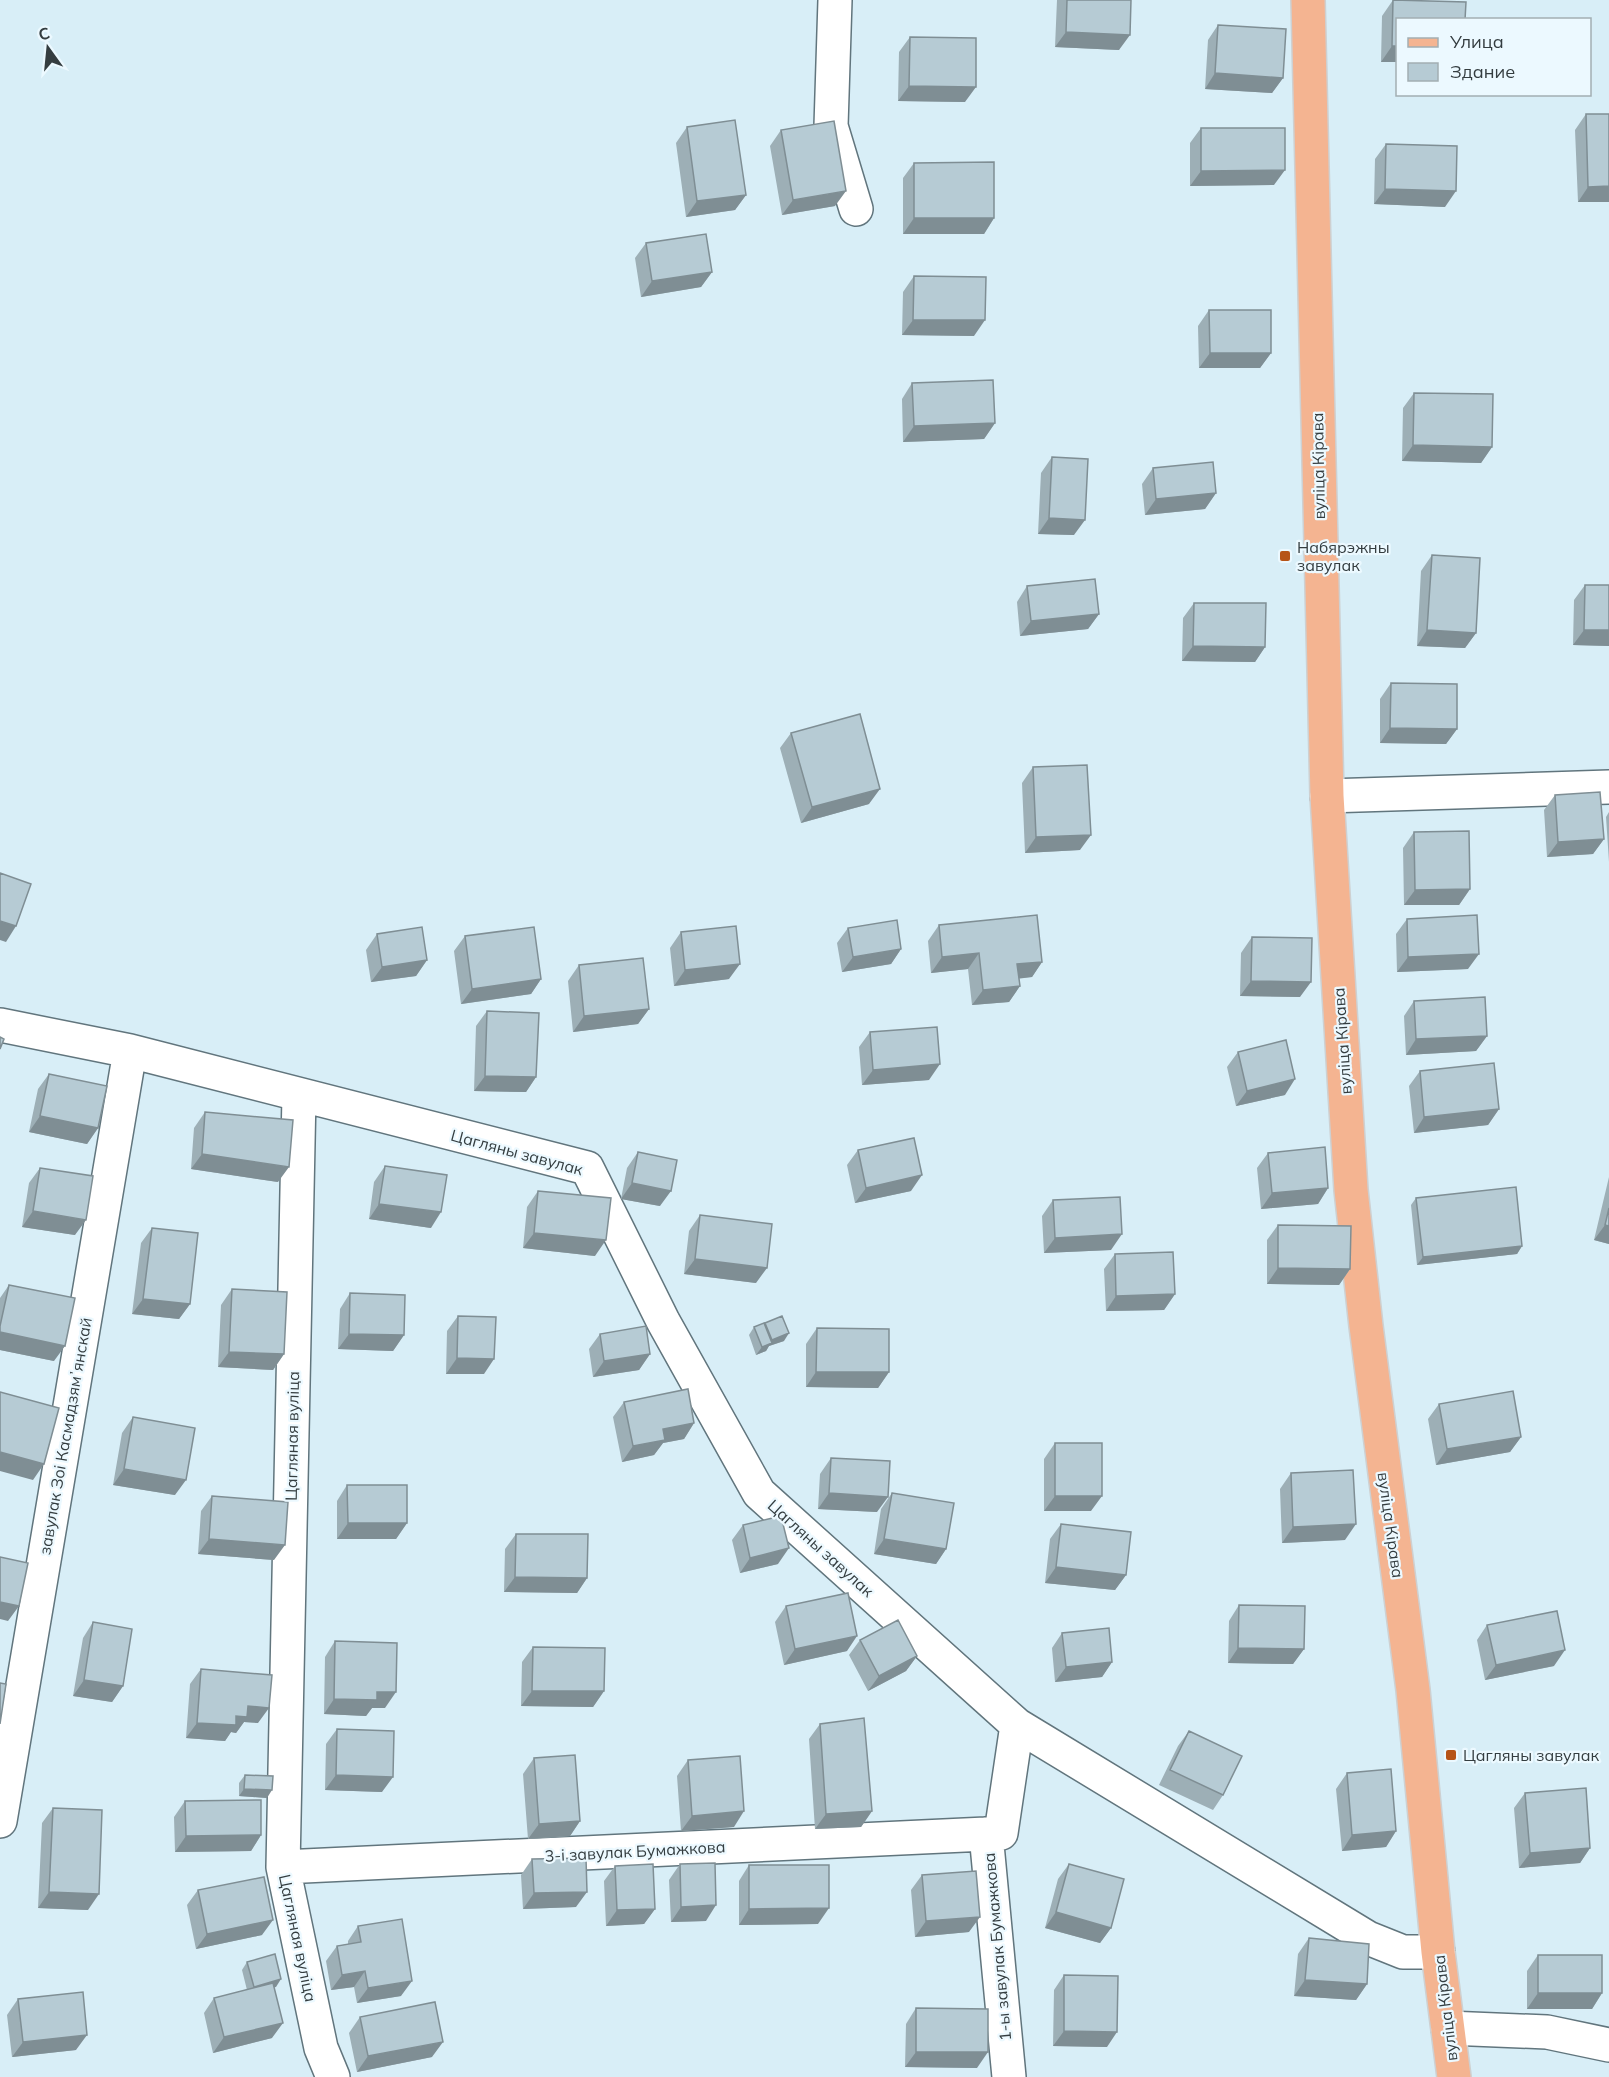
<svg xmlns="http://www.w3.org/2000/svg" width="1609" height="2077" viewBox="0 0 1609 2077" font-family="Mulish,sans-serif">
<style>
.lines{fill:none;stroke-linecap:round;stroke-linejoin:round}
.minor-casing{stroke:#61757d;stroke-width:36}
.major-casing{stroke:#ced0d1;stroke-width:36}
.minor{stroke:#fff;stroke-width:33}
.major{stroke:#f4b491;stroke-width:33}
.wall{fill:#9dafb6}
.shaded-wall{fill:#7f8e94}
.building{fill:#b6cbd4;stroke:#7f8e94;stroke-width:1.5}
.poi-dot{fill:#b65418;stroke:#ecf9ff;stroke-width:2}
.labels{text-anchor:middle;stroke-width:4.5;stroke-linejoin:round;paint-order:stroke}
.street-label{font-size:16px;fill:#343d40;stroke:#ecf9ff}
.poi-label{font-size:16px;fill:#343d40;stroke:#ecf9ff;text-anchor:start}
</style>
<rect width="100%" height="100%" fill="#d8eef7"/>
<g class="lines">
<defs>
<path id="minor" d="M835 0 831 126 856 209
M1327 796 1609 787
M0 1025 130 1051 587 1168 663 1321 759 1493 1017 1725 1368 1938 1403 1952H1438
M299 1095 283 1867 321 2048 333 2077
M0 1821 130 1051
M283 1867 986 1834
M1448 2028 1547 2032 1609 2045
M1009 2077 986 1834 1001 1833 1017 1725"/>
<path id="major" d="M1308 0 1327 796 1351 1190 1366 1326 1413 1690 1438 1952 1454 2077"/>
</defs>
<!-- minor casing -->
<use href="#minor" class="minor-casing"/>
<!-- major casing -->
<use href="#major" class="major-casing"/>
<!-- minor -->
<use href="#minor" class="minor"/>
<!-- major -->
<use href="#major" class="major"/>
</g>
<!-- wall -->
<path class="wall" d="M1057 0H1131L1119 50 1055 47Z
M1393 0 1398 20V62H1381L1382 16Z
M1218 25 1283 78 1272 93 1205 89 1208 40Z
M910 37 965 102 898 101 899 52Z
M1586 114 1609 202H1578L1575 130Z
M687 127 746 195 735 210 686 217 676 143Z
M1201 128 1274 185 1190 186V143Z
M781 130 835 206 782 215 770 146Z
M1386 144 1445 207 1374 204 1375 159Z
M914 163 994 218 984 234H903V178Z
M646 243 712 272 701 287 641 297 635 258Z
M914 276 974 336 902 335 903 292Z
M1209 310 1271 353 1260 368H1199L1198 326Z
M912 383 995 423 984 439 903 442 902 399Z
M1414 393 1492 447 1481 463 1402 461 1403 408Z
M1052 457 1074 535 1038 534 1041 473Z
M1153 468 1216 493 1205 509 1145 515 1142 484Z
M1432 555 1476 633 1465 648 1417 646 1421 571Z
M1585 585H1609V646L1573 645 1574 600Z
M1027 586 1099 614 1088 629 1020 636 1017 602Z
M1194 603 1265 647 1255 662 1182 661 1183 618Z
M1391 683 1457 729 1446 744 1380 743V699Z
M791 733 869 804 801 823 780 748Z
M1033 767 1080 850 1025 853 1022 783Z
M1555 795 1604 839 1593 854 1547 857 1544 810Z
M1609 812V862L1606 817Z
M1414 832 1470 889 1459 905H1404L1403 848Z
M1407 919 1468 969 1397 972 1396 934Z
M939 925 1042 962 1032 977 1019 978 1020 986 1009 1002 972 1005 968 969 931 973 928 941Z
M848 928 901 949 891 964 842 972 837 943Z
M681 932 729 979 674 986 670 948Z
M377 934 427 960 416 976 371 982 366 950Z
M465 936 541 979 531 994 461 1004 454 951Z
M1252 937 1300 997 1240 996 1241 953Z
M579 965 649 1009 638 1024 573 1032 568 981Z
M1414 1001 1487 1036 1476 1051 1406 1055 1404 1016Z
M487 1011 536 1077 526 1092 474 1091 476 1026Z
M870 1032 929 1080 862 1085 859 1047Z
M1238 1052 1285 1095 1236 1106 1227 1067Z
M1420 1071 1499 1109 1488 1125 1414 1133 1409 1086Z
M49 1074 98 1128 87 1144 29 1132 38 1089Z
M205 1112 278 1182 191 1169 194 1128Z
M858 1150 911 1191 855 1203 847 1165Z
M638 1152 660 1206 621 1199 627 1168Z
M1268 1153 1328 1188 1318 1204 1261 1209 1257 1168Z
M385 1166 431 1228 369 1219 374 1182Z
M40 1168 75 1235 22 1227 29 1183Z
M1609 1177V1244L1594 1240Z
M538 1191 595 1256 523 1248 527 1207Z
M1416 1198 1522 1246 1517 1254 1417 1265 1411 1205Z
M1053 1200 1111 1250 1044 1253 1042 1216Z
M700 1215 756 1283 684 1274 689 1231Z
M1278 1225 1350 1269 1339 1285 1267 1284V1240Z
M152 1228 190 1304 179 1319 132 1314 141 1243Z
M1115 1254 1175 1294 1164 1310 1106 1311 1104 1269Z
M9 1285 54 1361 0 1350V1298Z
M232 1289 284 1354 273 1370 218 1367 221 1305Z
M350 1293 404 1335 393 1351 338 1349 340 1309Z
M458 1316 484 1374H446L447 1331Z
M765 1323 784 1341 769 1346 766 1351 756 1355 749 1335 754 1327 764 1324Z
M817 1328 889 1372 878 1388 806 1387V1344Z
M600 1334 650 1354 639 1370 593 1377 589 1349Z
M624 1402 694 1423 684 1439 663 1443 654 1455 622 1462 613 1417Z
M1439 1404 1521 1437 1510 1452 1436 1465 1428 1419Z
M133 1417 175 1495 113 1485 122 1433Z
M1055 1443 1091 1511H1044V1459Z
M831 1458 877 1512 818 1509 820 1474Z
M1291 1473 1345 1540 1282 1543 1280 1489Z
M347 1485 407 1523 396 1539H337V1501Z
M892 1493 946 1549 936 1564 874 1554 881 1509Z
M212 1496 274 1560 198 1554 201 1511Z
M1061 1524 1126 1575 1115 1590 1045 1583 1050 1539Z
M743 1525 778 1564 740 1573 732 1540Z
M516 1534 587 1578 577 1593 504 1592 505 1549Z
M1239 1605 1304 1649 1293 1664 1228 1663 1229 1621Z
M786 1606 847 1651 784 1665 775 1622Z
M93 1622 123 1686 112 1702 73 1696 83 1638Z
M1487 1625 1554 1666 1485 1680 1477 1640Z
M1062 1633 1112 1662 1102 1677 1055 1682 1052 1648Z
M860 1640 917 1656 906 1671 868 1691 849 1655Z
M335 1641 385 1708H372L366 1716 324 1714 325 1657Z
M533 1647 604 1691 593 1707 521 1706 522 1662Z
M201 1669 258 1723 244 1722 236 1733 231 1732 225 1741 186 1738 190 1684Z
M820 1724 872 1811 861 1827 815 1829 809 1739Z
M337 1729 382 1792 325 1790 326 1744Z
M1189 1731 1223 1795 1213 1810 1159 1785 1178 1746Z
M534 1758 580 1821 570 1836 528 1839 523 1774Z
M688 1760 734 1827 681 1831 677 1776Z
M1347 1773 1396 1831 1386 1847 1342 1851 1336 1789Z
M245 1775 267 1798 239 1796V1783Z
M1525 1793 1590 1848 1580 1863 1519 1868 1514 1808Z
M185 1801 261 1835 251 1851 175 1852 174 1817Z
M53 1808 88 1910 38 1908 42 1823Z
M532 1859 576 1907 523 1909 521 1875Z
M680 1864 706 1921 671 1922 669 1880Z
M1069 1864 1111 1928 1100 1943 1045 1928 1058 1879Z
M749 1865 818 1924 739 1925V1881Z
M615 1866 655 1909 644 1924 606 1926 604 1881Z
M922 1875 969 1932 915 1937 911 1890Z
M198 1890 262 1935 196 1949 187 1905Z
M358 1926 401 1996 357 2003 354 1987 331 1990 326 1961 337 1946 348 1944V1941Z
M1309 1938 1367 1984 1356 2000 1294 1996 1298 1954Z
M1538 1955 1602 1993 1592 2009H1527V1971Z
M247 1962 276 1987H274L272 2038 213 2053 204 2013 214 1998 247 1990 242 1970Z
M1064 1975 1107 2047 1053 2046 1054 1990Z
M18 1999 76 2050 12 2057 7 2015Z
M916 2008 977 2068 905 2067 906 2024Z
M360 2017 432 2057 357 2072 349 2033Z"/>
<!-- shaded-wall -->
<path class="shaded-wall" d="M1066 32 1130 35 1119 50 1055 47Z
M1392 46H1398V62H1381Z
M1215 73 1283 78 1272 93 1205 89Z
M909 86 976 87 965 102 898 101Z
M1285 170 1274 185 1190 186 1201 171Z
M1609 186V202H1578L1588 187Z
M1385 189 1456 191 1445 207 1374 204Z
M846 191 835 206 782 215 793 200Z
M746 195 735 210 686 217 697 201Z
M914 218H994L984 234H903Z
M712 272 701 287 641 297 652 281Z
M913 320H985L974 336 902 335Z
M1210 353H1271L1260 368H1199Z
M995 423 984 439 903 442 914 426Z
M1413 445 1492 447 1481 463 1402 461Z
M1216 493 1205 509 1145 515 1156 499Z
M1049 518 1085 520 1074 535 1038 534Z
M1099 614 1088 629 1020 636 1031 621Z
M1427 630 1476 633 1465 648 1417 646Z
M1584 630H1609V646L1573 645Z
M1193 646 1265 647 1255 662 1182 661Z
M1390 728 1457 729 1446 744 1380 743Z
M880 789 869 804 801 823 812 807Z
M1091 835 1080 850 1025 853 1036 837Z
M1604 839 1593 854 1547 857 1558 842Z
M1470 889 1459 905H1404L1415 890Z
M0 921 16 926 6 942 0 940Z
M901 949 891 964 842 972 853 957Z
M979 953 968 969 931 973 942 957Z
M1479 954 1468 969 1397 972 1408 957Z
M427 960 416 976 371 982 382 967Z
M1042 962 1032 977 1007 980 1017 964Z
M740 964 729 979 674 986 685 970Z
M541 979 531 994 461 1004 472 989Z
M1251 981 1311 982 1300 997 1240 996Z
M1020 986 1009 1002 972 1005 983 990Z
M649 1009 638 1024 573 1032 584 1016Z
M1487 1036 1476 1051 1406 1055 1416 1039Z
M940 1064 929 1080 862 1085 873 1070Z
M485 1076 536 1077 526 1092 474 1091Z
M1295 1079 1285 1095 1236 1106 1247 1091Z
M1499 1109 1488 1125 1414 1133 1424 1117Z
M40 1116 98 1128 87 1144 29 1132Z
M202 1154 289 1167 278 1182 191 1169Z
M922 1175 911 1191 855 1203 866 1188Z
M632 1183 671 1191 660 1206 621 1199Z
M1328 1188 1318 1204 1261 1209 1272 1193Z
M379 1204 441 1212 431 1228 369 1219Z
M33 1211 86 1220 75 1235 22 1227Z
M1605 1225 1609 1226V1244L1594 1240Z
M534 1233 606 1240 595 1256 523 1248Z
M1122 1234 1111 1250 1044 1253 1055 1238Z
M1522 1246 1517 1254 1417 1265 1423 1257Z
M695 1259 767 1268 756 1283 684 1274Z
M1278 1268 1350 1269 1339 1285 1267 1284Z
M1175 1294 1164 1310 1106 1311 1116 1296Z
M143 1299 190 1304 179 1319 132 1314Z
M0 1332 65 1346 54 1361 0 1350Z
M789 1333 784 1341 769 1346 766 1351 756 1355 762 1347 768 1345 772 1340Z
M349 1334 404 1335 393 1351 338 1349Z
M229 1352 284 1354 273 1370 218 1367Z
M650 1354 639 1370 593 1377 604 1361Z
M457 1358 494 1359 484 1374H446Z
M816 1372H889L878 1388 806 1387Z
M694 1423 684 1439 663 1443 654 1455 622 1462 633 1446 663 1429Z
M1521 1437 1510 1452 1436 1465 1447 1449Z
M0 1452 44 1464 33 1480 0 1471Z
M124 1469 186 1480 175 1495 113 1485Z
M829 1493 888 1497 877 1512 818 1509Z
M1055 1496H1102L1091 1511H1044Z
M348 1523H407L396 1539H337Z
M1356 1524 1345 1540 1282 1543 1293 1527Z
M209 1539 285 1545 274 1560 198 1554Z
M884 1539 946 1549 936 1564 874 1554Z
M789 1548 778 1564 740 1573 750 1558Z
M1056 1567 1126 1575 1115 1590 1045 1583Z
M515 1577 587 1578 577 1593 504 1592Z
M0 1602 19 1606 8 1621 0 1619Z
M857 1636 847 1651 784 1665 795 1649Z
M1238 1648 1304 1649 1293 1664 1228 1663Z
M1565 1650 1554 1666 1485 1680 1496 1665Z
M917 1656 906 1671 868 1691 879 1676Z
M1112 1662 1102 1677 1055 1682 1066 1667Z
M84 1680 123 1686 112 1702 73 1696Z
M532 1691H604L593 1707 521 1706Z
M377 1692H396L385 1708H372L366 1716 324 1714 334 1699Z
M248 1706 269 1708 258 1723 244 1722 236 1733 231 1732 225 1741 186 1738 197 1723 236 1716Z
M336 1775 393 1777 382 1792 325 1790Z
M244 1789 272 1790 267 1798 239 1796Z
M744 1811 734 1827 681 1831 692 1816Z
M872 1811 861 1827 815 1829 826 1814Z
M580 1821 570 1836 528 1839 539 1824Z
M1396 1831 1386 1847 1342 1851 1352 1835Z
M261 1835 251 1851 175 1852 186 1836Z
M1590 1848 1580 1863 1519 1868 1530 1853Z
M49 1892 99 1894 88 1910 38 1908Z
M587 1892 576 1907 523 1909 534 1893Z
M716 1905 706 1921 671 1922 681 1907Z
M829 1908 818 1924 739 1925 749 1909Z
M655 1909 644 1924 606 1926 617 1910Z
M1056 1912 1111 1928 1100 1943 1045 1928Z
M980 1917 969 1932 915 1937 926 1921Z
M273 1920 262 1935 196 1949 207 1934Z
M365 1971 354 1987 331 1990 342 1975Z
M281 1979 276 1987 248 1994 254 1987Z
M1305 1980 1367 1984 1356 2000 1294 1996Z
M412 1981 401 1996 357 2003 368 1988Z
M1538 1993H1602L1592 2009H1527Z
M283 2023 272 2038 213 2053 224 2037Z
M1064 2031 1117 2032 1107 2047 1053 2046Z
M87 2035 76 2050 12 2057 23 2042Z
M443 2042 432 2057 357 2072 368 2056Z
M916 2052H988L977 2068 905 2067Z"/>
<!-- building -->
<path class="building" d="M1067 0H1131L1130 35 1066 32Z
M1393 0 1466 2 1465 20H1398V46H1392Z
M1218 25 1286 29 1283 78 1215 73Z
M910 37 976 38V87L909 86Z
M1586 114H1609V186L1588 187Z
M735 120 746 195 697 201 687 127Z
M834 121 846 191 793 200 781 130Z
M1201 128H1285V170L1201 171Z
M1386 144 1457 146 1456 191 1385 189Z
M994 162V218H914V163Z
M706 234 712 272 652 281 646 243Z
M914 276 986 277 985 320H913Z
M1209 310H1271V353H1210Z
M993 380 995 423 914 426 912 383Z
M1414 393 1493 394 1492 447 1413 445Z
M1052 457 1088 459 1085 520 1049 518Z
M1213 462 1216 493 1156 499 1153 468Z
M1432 555 1480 558 1476 633 1427 630Z
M1095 579 1099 614 1031 621 1027 586Z
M1585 585H1609V630H1584Z
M1194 603H1266L1265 647 1193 646Z
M1391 683 1457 684V729L1390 728Z
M860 714 880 789 812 807 791 733Z
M1087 765 1091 835 1036 837 1033 767Z
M1600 792 1604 839 1558 842 1555 795Z
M1469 831 1470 889 1415 890 1414 832Z
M0 873 31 884 16 926 0 921Z
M1037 915 1042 962 1017 964 1020 986 983 990 979 953 942 957 939 925Z
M1477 915 1479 954 1408 957 1407 919Z
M897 920 901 949 853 957 848 928Z
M736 926 740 964 685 970 681 932Z
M422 927 427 960 382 967 377 934Z
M534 927 541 979 472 989 465 936Z
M1252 937 1312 938 1311 982 1251 981Z
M643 958 649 1009 584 1016 579 965Z
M1485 997 1487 1036 1416 1039 1414 1001Z
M487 1011 539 1013 536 1077 485 1076Z
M937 1027 940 1064 873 1070 870 1032Z
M0 1037 4 1039 0 1049Z
M1286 1040 1295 1079 1247 1091 1238 1052Z
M1494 1063 1499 1109 1424 1117 1420 1071Z
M49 1074 107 1086 98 1128 40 1116Z
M205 1112 293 1120 289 1167 202 1154Z
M914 1138 922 1175 866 1188 858 1150Z
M1325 1147 1328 1188 1272 1193 1268 1153Z
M638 1152 677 1160 671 1191 632 1183Z
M385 1166 447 1175 441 1212 379 1204Z
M40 1168 93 1176 86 1220 33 1211Z
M1516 1187 1522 1246 1423 1257 1416 1198Z
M538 1191 611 1198 606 1240 534 1233Z
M1120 1197 1122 1234 1055 1238 1053 1200Z
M1609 1208V1226L1605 1225Z
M700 1215 772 1224 767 1268 695 1259Z
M1278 1225 1351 1226 1350 1269 1278 1268Z
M152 1228 198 1233 190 1304 143 1299Z
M1173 1252 1175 1294 1116 1296 1115 1254Z
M9 1285 75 1298 65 1346 0 1332V1326Z
M232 1289 287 1292 284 1354 229 1352Z
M350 1293 405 1295 404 1335 349 1334Z
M458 1316 496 1317 494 1359 457 1358Z
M782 1316 789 1333 772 1340 765 1323Z
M764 1323 772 1343 762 1347 754 1327Z
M646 1326 650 1354 604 1361 600 1334Z
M817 1328 889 1329V1372H816Z
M688 1389 694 1423 663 1429 665 1440 633 1446 624 1402Z
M1513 1391 1521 1437 1447 1449 1439 1404Z
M0 1392 59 1408 44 1464 0 1452Z
M133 1417 195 1428 186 1480 124 1469Z
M1055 1443H1102V1496H1055Z
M831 1458 890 1461 888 1497 829 1493Z
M1353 1470 1356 1524 1293 1527 1291 1473Z
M347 1485H407V1523H348Z
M892 1493 954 1503 946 1549 884 1539Z
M212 1496 288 1502 285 1545 209 1539Z
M781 1516 789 1548 750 1558 743 1525Z
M1061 1524 1131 1532 1126 1575 1056 1567Z
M516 1534H588L587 1578 515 1577Z
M0 1557 28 1563 19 1606 0 1602Z
M848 1593 857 1636 795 1649 786 1606Z
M1239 1605 1305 1606 1304 1649 1238 1648Z
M1557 1611 1565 1650 1496 1665 1487 1625Z
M898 1620 917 1656 879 1676 860 1640Z
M93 1622 132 1629 123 1686 84 1680Z
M1109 1628 1112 1662 1066 1667 1062 1633Z
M335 1641 397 1643 396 1692H377V1700L334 1699Z
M533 1647 605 1648 604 1691H532Z
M201 1669 272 1675 269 1708 248 1706 247 1717 236 1716V1725L197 1723Z
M0 1683 6 1684 0 1724Z
M864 1718 872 1811 826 1814 820 1724Z
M337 1729 394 1731 393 1777 336 1775Z
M1189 1731 1242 1756 1223 1795 1170 1770Z
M575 1755 580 1821 539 1824 534 1758Z
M740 1756 744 1811 692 1816 688 1760Z
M1391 1769 1396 1831 1352 1835 1347 1773Z
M245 1775 273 1776 272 1790 244 1789Z
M1586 1788 1590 1848 1530 1853 1525 1793Z
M261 1800V1835L186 1836 185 1801Z
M53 1808 102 1810 99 1894 49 1892Z
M586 1858 587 1892 534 1893 532 1859Z
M715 1863 716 1905 681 1907 680 1864Z
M653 1864 655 1909 617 1910 615 1866Z
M1069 1864 1124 1879 1111 1928 1056 1912Z
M749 1865H829V1908L749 1909Z
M976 1871 980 1917 926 1921 922 1875Z
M264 1877 273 1920 207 1934 198 1890Z
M402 1919 412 1981 368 1988 365 1971 342 1975 337 1946 361 1942 358 1926Z
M1309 1938 1369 1944 1367 1984 1305 1980Z
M275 1954 281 1979 254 1987 247 1962Z
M1538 1955H1602V1993H1538Z
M1064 1975 1118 1976 1117 2032 1064 2031Z
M273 1983 283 2023 224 2037 214 1998Z
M83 1992 87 2035 23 2042 18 1999Z
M435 2002 443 2042 368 2056 360 2017Z
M916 2008 988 2009V2052H916Z"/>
<!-- markers -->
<g class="poi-dot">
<rect x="1279" y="550" width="12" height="12" rx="3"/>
<rect x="1445" y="1749" width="12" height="12" rx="3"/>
</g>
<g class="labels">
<!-- street labels -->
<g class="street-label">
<text transform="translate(1318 466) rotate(-91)" y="6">вуліца Кірава</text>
<text transform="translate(1342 1041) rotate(-94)" y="6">вуліца Кірава</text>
<text transform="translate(517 1152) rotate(15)" y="6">Цагляны завулак</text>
<text transform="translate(65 1436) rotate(-80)" y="6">завулак Зоі Касмадзямʼянскай</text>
<text transform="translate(292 1436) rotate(-89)" y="6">Цагляная вуліца</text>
<text transform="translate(1391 1525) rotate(82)" y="6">вуліца Кірава</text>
<text transform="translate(821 1548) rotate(42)" y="6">Цагляны завулак</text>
<text transform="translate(635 1851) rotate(-3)" y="6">3-і завулак Бумажкова</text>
<text transform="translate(298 1938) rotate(78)" y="6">Цагляная вуліца</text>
<text transform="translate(997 1947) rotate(-95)" y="6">1-ы завулак Бумажкова</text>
<text transform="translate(1445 2008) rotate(-97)" y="6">вуліца Кірава</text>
</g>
<!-- poi labels -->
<g class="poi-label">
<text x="1297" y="553">Набярэжны<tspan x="1297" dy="18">завулак</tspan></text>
<text x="1463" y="1761">Цагляны завулак</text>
</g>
</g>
<!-- legend -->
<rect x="1396" y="18" width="195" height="78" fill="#ecf9ff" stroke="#a2aeb3" stroke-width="1.5"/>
<rect x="1408" y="38" width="30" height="9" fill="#f4b491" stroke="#a2aeb3" stroke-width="1.5"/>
<text x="1450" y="48" font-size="18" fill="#343d40">Улица</text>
<rect x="1408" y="63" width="30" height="18" fill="#b6cbd4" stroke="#a2aeb3" stroke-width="1.5"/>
<text x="1450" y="78" font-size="18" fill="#343d40">Здание</text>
<!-- north arrow -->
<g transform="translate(48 48) rotate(345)" stroke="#ecf9ff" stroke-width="4.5" paint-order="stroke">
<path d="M0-4.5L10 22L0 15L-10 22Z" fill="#343d40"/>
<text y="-9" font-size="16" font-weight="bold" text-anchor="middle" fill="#343d40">С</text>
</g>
</svg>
